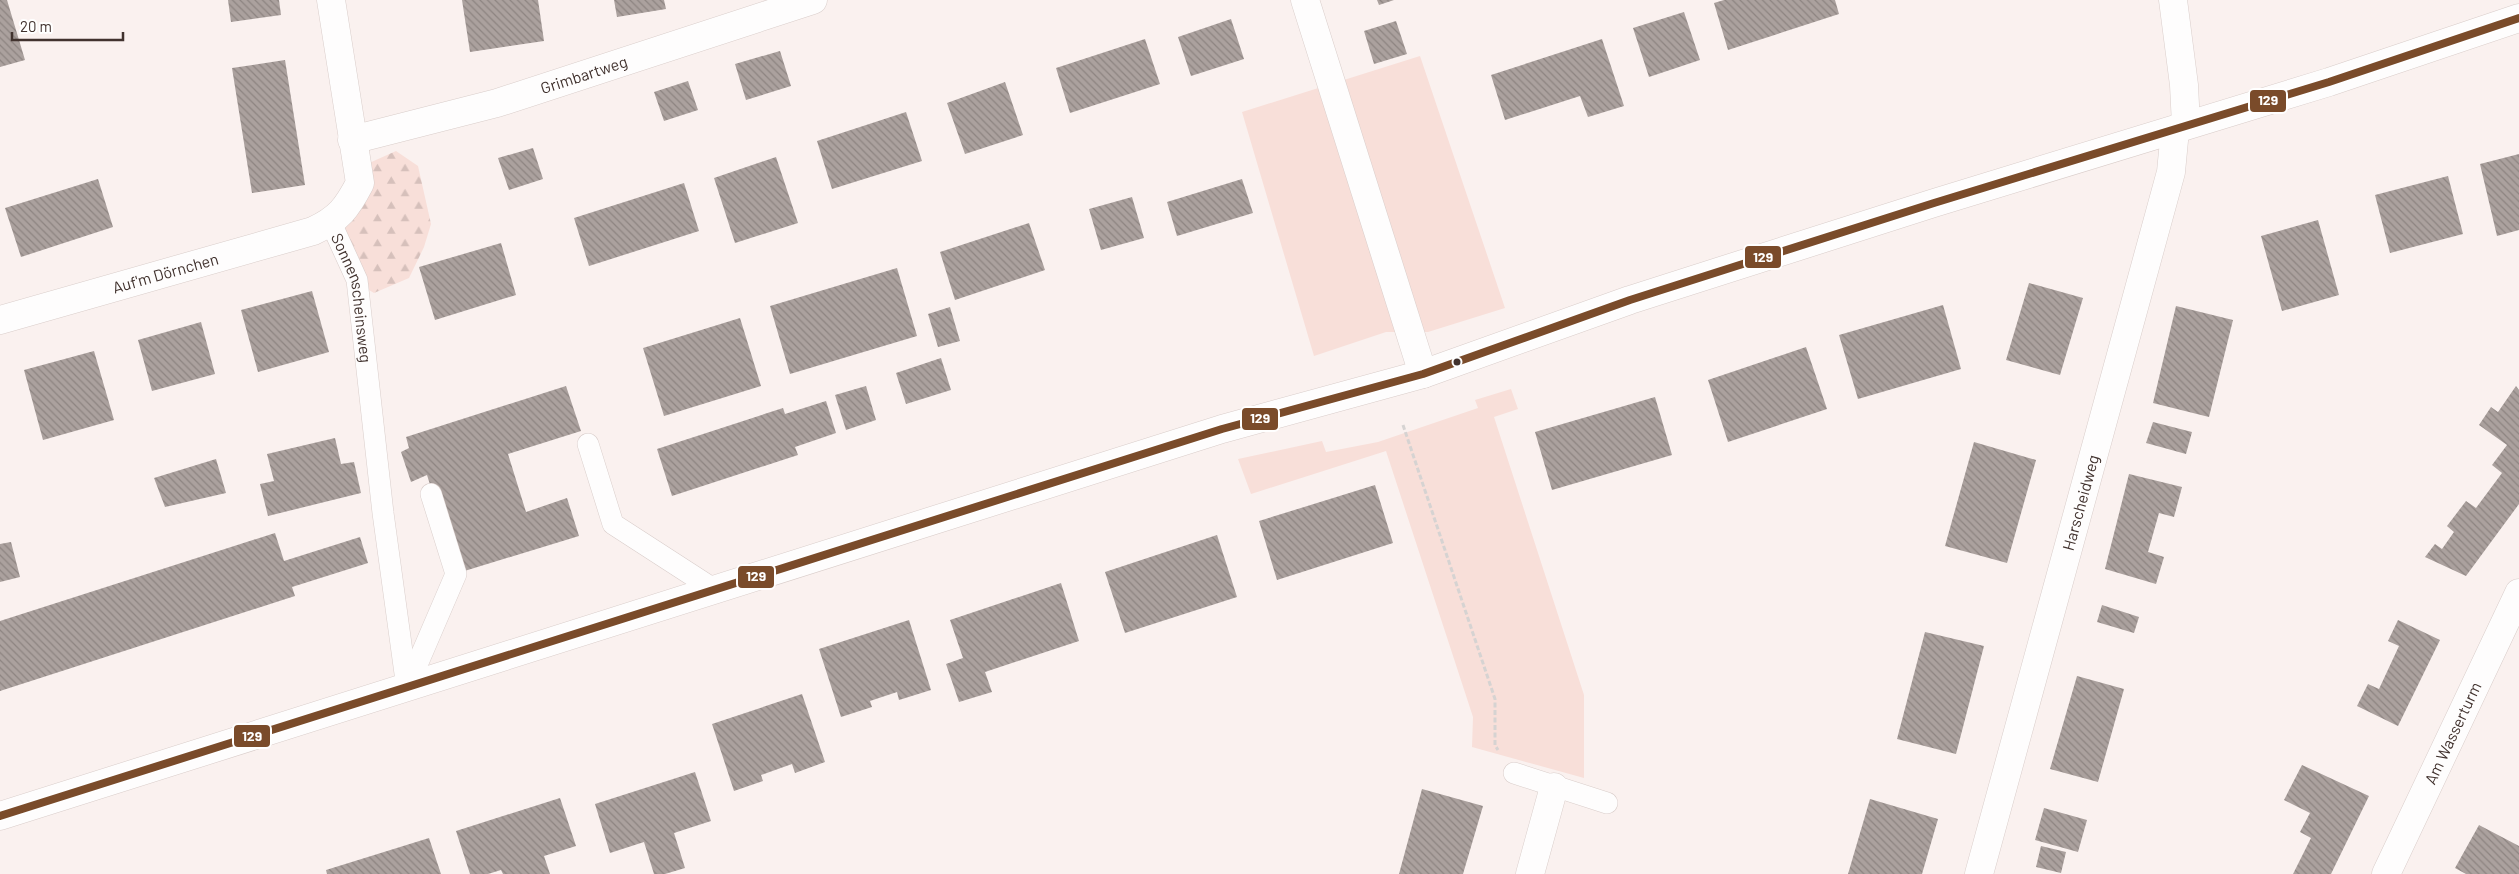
<svg xmlns="http://www.w3.org/2000/svg" width="2519" height="874" viewBox="0 0 2519 874" font-family="Barlow,sans-serif">
<style>
.forest{fill:url(#forest-firs)}
.park{fill:#f8dfd9}
.building{fill:url(#building-back-hatch)}
.lines{fill:none;stroke-linecap:round;stroke-linejoin:round}
.lane-casing{stroke:#d9cdca;stroke-width:22}
.street-casing{stroke:#d9cdca;stroke-width:29}
.secondary-casing{stroke:#d9cdca;stroke-width:29}
.path{stroke:#d6d3d2;stroke-width:3;stroke-dasharray:5 2.5;stroke-linecap:butt}
.lane{stroke:#fefdfd;stroke-width:21}
.street{stroke:#fefdfd;stroke-width:28}
.secondary{stroke:#fefdfd;stroke-width:28}
.bus-1-casing{stroke:#fff;stroke-width:11}
.bus-1{stroke:#7a4b2a;stroke-width:8}
.bus-dot{fill:#41322e;stroke:#fff;stroke-width:2}
.labels{text-anchor:middle;stroke-width:5;stroke-linejoin:round;paint-order:stroke}
.street-label{font-size:16px;fill:#41322e;stroke:#fff}
.line-badge{stroke:#fff;stroke-width:2}
.badge-label{font-size:14px;text-anchor:middle;font-weight:bold;fill:#fff}
</style>
<defs>
<pattern id="forest-firs" width="22" height="20" patternUnits="userSpaceOnUse" patternTransform="scale(1.25)"><rect width="22" height="20" fill="#f8dfd9"/><path d="M5 1l3.5 6h-7zM16 11l3.5 6h-7z" fill="#d6c0bb"/></pattern>
<pattern id="building-back-hatch" width="6" height="6" patternUnits="userSpaceOnUse" patternTransform="scale(1.25)"><rect width="6" height="6" fill="#aba19e"/><path d="M-1 5l2 2M0 0l6 6M5-1l2 2" fill="none" stroke="#8d8481"/></pattern>
</defs>
<rect width="100%" height="100%" fill="#faf1ef"/>
<!-- forest -->
<path class="forest" d="M396 151 418 166 431 224 424 247 409 278 374 293 357 283 331 223 367 164Z"/>
<!-- park -->
<path class="park" d="M1420 56 1505 308 1428 332H1386L1314 356 1242 112Z
M1511 389 1518 409 1494 417 1584 695V778L1472 747 1473 717 1386 451 1251 494 1238 459 1322 441 1326 452 1378 442 1478 408 1475 400Z"/>
<!-- building -->
<path class="building" d="M0 0H7L25 60 0 67Z
M228 0H279L281 15 231 22Z
M462 0H538L544 41 470 52Z
M614 0H664L666 9 617 17Z
M1377 0H1394L1379 5Z
M1724 0H1835L1839 14 1728 50 1714 3Z
M1684 12 1700 60 1649 77 1633 28Z
M1231 19 1244 59 1191 76 1178 37Z
M1396 21 1407 54 1374 64 1364 31Z
M1145 39 1160 84 1070 113 1056 68Z
M1602 39 1624 106 1588 117 1580 96 1505 120 1491 75Z
M780 51 791 86 746 100 735 64Z
M285 60 305 185 252 193 232 68Z
M688 81 698 110 664 121 654 92Z
M1005 82 1023 135 965 154 947 103Z
M906 112 922 161 832 189 817 141Z
M533 148 543 179 509 190 498 158Z
M2519 154V230L2497 236 2480 164Z
M776 157 798 223 735 243 714 178Z
M2448 176 2463 234 2390 253 2375 195Z
M98 179 113 227 21 257 5 208Z
M1242 179 1253 213 1177 236 1167 202Z
M684 183 699 231 589 266 574 218Z
M1132 197 1144 238 1101 250 1089 209Z
M2318 220 2339 295 2282 311 2261 236Z
M1029 223 1045 270 955 300 940 252Z
M501 243 516 295 435 320 419 267Z
M897 268 917 336 790 374 770 306Z
M2029 283 2083 298 2060 375 2006 360Z
M312 291 329 352 258 372 241 310Z
M1943 305 1961 369 1858 399 1839 335Z
M2176 306 2233 320 2209 417 2153 403Z
M950 307 960 341 938 347 928 314Z
M740 318 761 386 664 416 643 348Z
M201 322 215 374 152 391 138 340Z
M1806 347 1827 409 1728 442 1708 380Z
M94 351 114 420 43 440 24 370Z
M941 358 951 390 906 404 896 373Z
M566 386 581 431 508 454 526 512 567 498 579 536 458 573 427 475 411 482 401 452 409 448 406 437Z
M866 386 876 420 846 430 835 395Z
M2516 386 2519 390V504L2466 576 2425 557 2435 544 2442 549 2454 532 2447 526 2466 501 2476 508 2502 473 2492 465 2507 445 2479 425 2491 407 2498 412Z
M1655 397 1672 455 1552 490 1535 432Z
M826 401 836 433 795 447 798 455 672 496 657 449 783 408 785 414Z
M2153 422 2192 432 2186 454 2146 443Z
M335 438 341 464 354 462 361 493 268 516 260 484 274 481 267 454Z
M1974 442 2036 460 2007 563 1945 546Z
M216 459 226 493 165 507 154 478Z
M2129 474 2182 487 2174 517 2159 513 2148 552 2164 557 2156 584 2105 569Z
M1375 485 1393 543 1277 580 1259 521Z
M275 533 284 561 360 537 368 563 292 587 295 596 0 691V621Z
M1217 535 1237 597 1125 633 1105 572Z
M11 542 20 577 0 582V544Z
M1061 583 1079 641 985 672 992 692 959 702 946 664 963 658 950 620Z
M2102 605 2139 617 2134 633 2097 622Z
M909 620 931 690 899 700 897 692 870 701 872 707 841 717 819 649Z
M2398 620 2440 640 2398 726 2357 706 2368 684 2379 689 2399 646 2388 641Z
M1925 632 1984 646 1956 754 1897 739Z
M2077 676 2124 689 2098 782 2050 769Z
M802 694 825 762 795 773 792 764 761 775 763 781 734 791 712 724Z
M2302 765 2369 796 2331 874H2293L2311 838 2300 832 2310 813 2284 800Z
M695 772 711 821 674 833 685 868 665 874H654L644 842 610 853 595 804Z
M1422 789 1483 806 1463 874H1399Z
M560 798 576 846 544 856 550 874H503L501 870 488 874H470L456 831Z
M1870 799 1938 819 1922 874H1848Z
M2044 808 2087 820 2078 852 2035 840Z
M2479 825 2519 846V874H2466L2455 868Z
M429 838 441 874H327L326 870Z
M2041 846 2066 852 2061 873 2036 867Z"/>
<g class="lines">
<defs>
<g id="lane">
<path id="s1" d="M331 223 357 280 383 513 407 688"/>
<path d="M588 444 613 524 715 590"/>
<path d="M407 688 456 574 431 494"/>
<path d="M1514 773 1607 803"/>
</g>
<g id="street">
<path d="M1305 0 1423 374"/>
<path d="M2173 0 2184 85 2186 125"/>
<path id="s2" d="M352 140 497 103 813 0"/>
<path id="s3" d="M0 320 313 231C339 219 347 208 360 183L331 0"/>
<path d="M1530 874 1554 787"/>
<path id="s4" d="M1979 874 2171 172 2175 130"/>
<path id="s5" d="M2386 874 2519 593"/>
</g>
<path id="secondary" d="M0 816 1222 429 1423 374 1630 300 1934 203 2329 82 2519 18"/>
</defs>
<!-- lane casing -->
<use href="#lane" class="lane-casing"/>
<!-- street casing -->
<use href="#street" class="street-casing"/>
<!-- secondary casing -->
<use href="#secondary" class="secondary-casing"/>
<!-- path -->
<path class="path" d="M1403 425 1495 699V745L1498 750"/>
<!-- lane -->
<use href="#lane" class="lane"/>
<!-- street -->
<use href="#street" class="street"/>
<!-- secondary -->
<use href="#secondary" class="secondary"/>
<defs>
<path id="bus-1" d="M0 816 1222 429 1423 374 1630 300 1934 203 2329 82 2519 18"/>
</defs>
<!-- bus-1 casing -->
<use href="#bus-1" class="bus-1-casing"/>
<!-- bus-1 -->
<use href="#bus-1" class="bus-1"/>
</g>
<!-- markers -->
<circle class="bus-dot" cx="1457" cy="362" r="4.5"/>
<g class="labels">
<!-- street labels -->
<g class="street-label">
<text dy="6" stroke="none"><textPath href="#s2" startOffset="241">Grimbartweg</textPath></text>
<text dy="6" stroke="none"><textPath href="#s3" startOffset="172">Auf'm Dörnchen</textPath></text>
<text dy="6" stroke="none"><textPath href="#s1" startOffset="79">Sonnenscheinsweg</textPath></text>
<text dy="6" stroke="none"><textPath href="#s4" startOffset="385">Harscheidweg</textPath></text>
<text dy="6" stroke="none"><textPath href="#s5" startOffset="156">Am Wasserturm</textPath></text>
</g>
</g>
<g class="line-badge">
<rect x="2249" y="89" width="38" height="24" rx="5" fill="#7a4b2a"/>
<rect x="1744" y="245" width="38" height="24" rx="5" fill="#7a4b2a"/>
<rect x="1241" y="407" width="38" height="24" rx="5" fill="#7a4b2a"/>
<rect x="737" y="565" width="38" height="24" rx="5" fill="#7a4b2a"/>
<rect x="233" y="724" width="38" height="24" rx="5" fill="#7a4b2a"/>
</g>
<g class="badge-label">
<text x="2268" y="105">129</text>
<text x="1763" y="262">129</text>
<text x="1260" y="423">129</text>
<text x="756" y="581">129</text>
<text x="252" y="741">129</text>
</g>
<!-- scale -->
<path d="M12 32v8h111v-8" fill="none" stroke="#41322e" stroke-width="2.5"/>
<text x="20" y="32" font-size="15" fill="#41322e" stroke="#ffffff" stroke-width="4" paint-order="stroke">20 m</text>
</svg>
